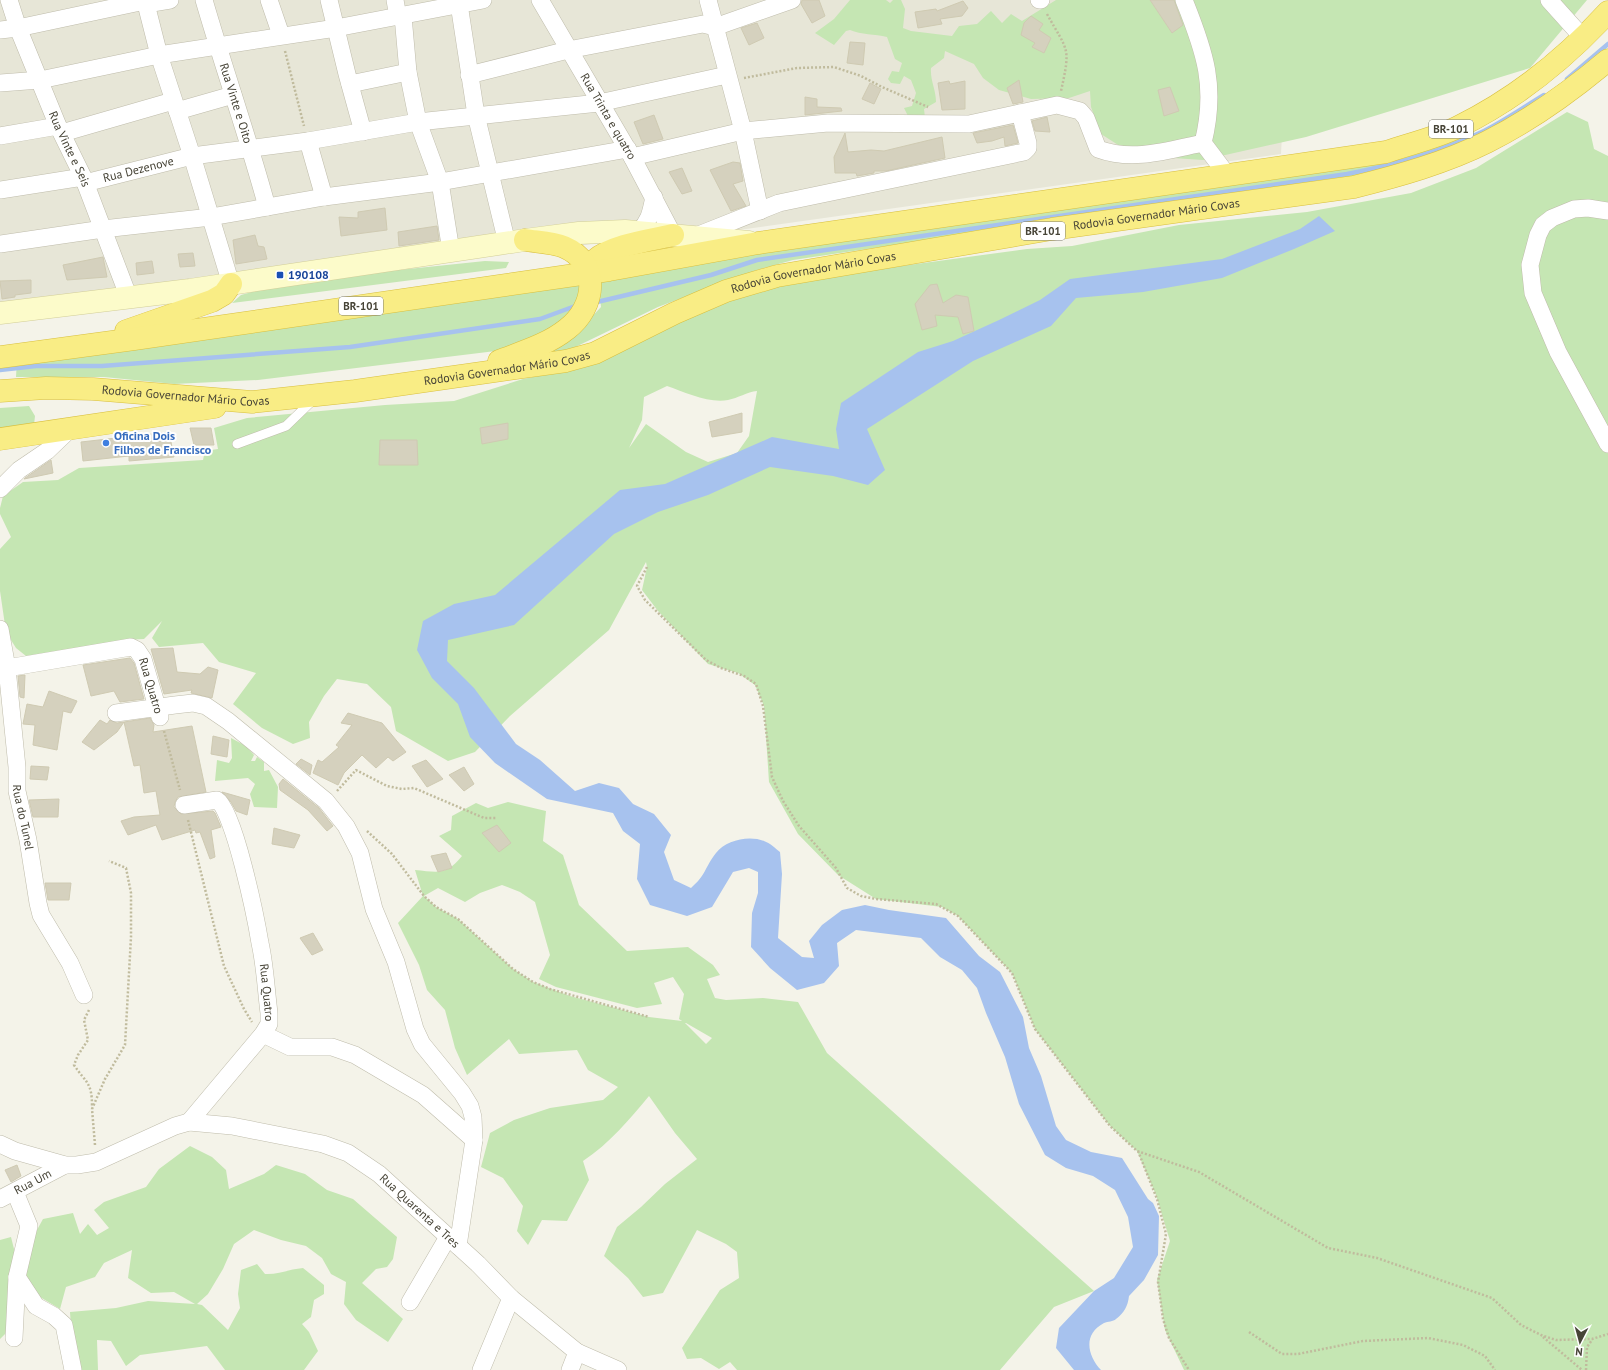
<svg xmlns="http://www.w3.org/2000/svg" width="1608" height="1370" viewBox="0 0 1608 1370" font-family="'PT Sans',sans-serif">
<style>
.residential{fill:#e7e6d7}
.green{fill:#c5e6b3;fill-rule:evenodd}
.water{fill:#a7c2ee}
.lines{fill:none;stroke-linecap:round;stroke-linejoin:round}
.stream{stroke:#a7c2ee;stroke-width:4.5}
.building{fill:#d5d1be;stroke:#cfcab2}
.service-casing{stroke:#bfbcab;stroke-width:10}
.minor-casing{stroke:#bfbcab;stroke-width:18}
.secondary-casing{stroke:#d2ce99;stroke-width:23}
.trunk-casing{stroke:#d8bf3f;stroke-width:23}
.path{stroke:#c0bb9d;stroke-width:2.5;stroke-dasharray:2 2;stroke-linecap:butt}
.service{stroke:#fff;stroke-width:9}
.minor{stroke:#fff;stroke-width:17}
.secondary{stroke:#fcfbca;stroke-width:22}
.trunk{stroke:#f9ed85;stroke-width:22}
.transit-dot{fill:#1a4fb4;stroke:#fff;stroke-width:1.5}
.shop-dot{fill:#3f7fe0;stroke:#fff;stroke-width:1.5}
.labels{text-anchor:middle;stroke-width:4;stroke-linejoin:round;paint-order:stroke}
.shield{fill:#fff;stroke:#7e7c73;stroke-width:1}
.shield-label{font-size:11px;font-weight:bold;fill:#474437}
.street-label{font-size:12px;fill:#474437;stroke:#fff}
.transit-label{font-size:12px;font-weight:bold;fill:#164399;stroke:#fff;text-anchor:start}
.shop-label{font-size:12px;font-weight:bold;fill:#366cbe;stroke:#fff;text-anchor:start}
</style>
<rect width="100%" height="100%" fill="#f4f3e9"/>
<!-- residential -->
<path class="residential" d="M0 0H1289L1281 154 746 229 59 297 0 306Z"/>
<!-- green -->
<path class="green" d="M850 0H886L890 3 893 0H901L905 9 903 28 911 31 952 36 959 26 977 24 991 11 1002 23 1011 14 1022 21 1056 0H1587L1530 68 1306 137 1203 160 1173 158 1126 150 1101 134 1091 107 1090 91 1069 98 1031 99 999 90 983 78 974 64 945 51 944 58 931 68C930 80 936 90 936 102L924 109 926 127 909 118 904 108 912 106 916 93 911 80 904 76 900 84 891 83 888 79 892 71 899 72 902 63 895 59 887 37C875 34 861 35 850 30L846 31 834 45 815 33 834 19Z
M1567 112 1588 122 1594 149 1608 156V1370H1184L1165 1330 1157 1280 1170 1241 1156 1195 1137 1151 1110 1126 1035 1029 1012 973 958 916 942 907 876 899 838 875 798 834 769 782 764 706 755 685 738 673 708 664 658 611 642 590 647 567 646 562 609 630 510 716 475 752 448 761 396 731 391 707 367 684 337 679 324 696 309 722 310 738 293 744 262 728 233 704 256 673 219 662 203 643 159 647 152 638 162 621 144 639 123 640 26 656 16 648 6 632 0 591V549L11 537 0 514V508L3 496 23 482 58 480 79 468 203 460 205 451 218 449 214 428 247 418 385 405 454 401 523 379 573 369 737 296 820 277 1027 249 1072 246 1179 225 1307 212 1411 193 1476 168ZM667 386C684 392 710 404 728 400 738 398 747 392 757 391L749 436 737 453 708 462 686 452 646 424 629 448 642 420 644 397Z
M1473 129 1476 139 1376 173 793 260 757 270 687 296 658 307 563 353 512 361 585 324 601 307 598 278 755 254Z
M485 261 509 262 506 268 232 303 241 295 266 288 341 276Z
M580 284 583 296 562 323 513 349 258 380 174 384 104 377H16L17 360Z
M29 406 35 416 34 425 0 429V408Z
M231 738 246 746 254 755 251 761H255L257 757 264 762V771L269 770 278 787 277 808 254 807 250 794 255 784 248 778 215 781 217 760 229 763 232 758Z
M508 802 546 811 543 841 563 855 579 905 627 951 688 947 713 965 720 975 707 979 715 998 726 1000 763 998 798 1002 827 1053 1094 1291 1054 1307 1000 1370H737L730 1362 719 1369 701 1358 687 1359 682 1348 720 1290 739 1278 737 1252 726 1244 697 1230 663 1293 643 1297 628 1278 604 1256 617 1227 641 1207 665 1184 697 1159 675 1133 649 1096C629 1120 610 1143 583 1161L589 1180 567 1221 542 1220 528 1245 517 1231 523 1206 503 1178 481 1167 490 1133 514 1120 550 1108 603 1100 618 1087 588 1070 577 1050 519 1054 509 1039 467 1075 455 1048 445 1010 427 990 419 965 398 923 423 896 415 870C438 872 446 876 462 856L439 836 451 830 452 816 476 803 488 808ZM502 885 520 892 535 902 550 955 539 979 556 987 637 1008 662 1004 654 983 673 977 684 994 679 1019 682 1021 649 1017 570 996 533 982 513 969 458 919 436 907 424 896 438 888 465 902 480 893ZM685 1023H686L712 1038 706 1044Z
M190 1146 212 1157 226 1170 229 1189 264 1174 276 1165 305 1174 327 1190 353 1199 397 1237 393 1259 387 1267 376 1269 362 1283 403 1319 388 1342 356 1320 344 1304 346 1282 331 1274 322 1258 306 1246 281 1240 254 1230 234 1244 223 1269 208 1294 197 1304 202 1305 228 1330 240 1308 238 1294 241 1270 257 1264 265 1274C277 1275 290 1269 303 1268L324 1285V1294L314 1300 311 1317 302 1324 309 1332 318 1351 304 1370H225L207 1346 140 1355 126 1366 111 1341 97 1340 98 1370H74L70 1312 116 1308 148 1301 195 1304 174 1292 151 1293 128 1278 132 1250 104 1263 95 1277 66 1287 60 1309 40 1297 24 1273 32 1239 43 1219 73 1213 80 1234 88 1224 97 1235 109 1228 94 1210 104 1202 146 1187 159 1169Z
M11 1237 15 1253 7 1332 0 1339V1240Z"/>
<!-- water -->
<path class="water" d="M1319 216 1335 231 1294 249 1222 278 1143 292 1076 298 1051 326 973 361 867 429 885 470 868 485 833 476 770 467 708 495 658 512 614 534 514 625 448 640 447 661 474 688 516 744 540 760 575 791 599 783 619 788 633 804 654 814 671 835 664 852 674 880 691 888C706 875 705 867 716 853 726 840 749 835 764 841 770 843 775 848 780 852L782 874 778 938 802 957 814 958 809 941 822 925 842 910 865 905 889 910 946 918 979 956 1000 972 1023 1017 1029 1048 1041 1076 1056 1126 1066 1140 1091 1152 1122 1158 1148 1199 1153 1203 1159 1216 1158 1255 1144 1280 1129 1296C1128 1306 1124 1313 1116 1319 1113 1322 1108 1321 1104 1323 1083 1334 1087 1355 1101 1370H1074L1056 1348 1059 1328 1094 1291 1114 1278 1133 1247 1128 1217 1115 1190 1093 1176 1066 1168 1045 1155 1019 1104 1005 1057 986 1013 977 988 962 970 940 957 921 938 856 930 837 943 839 966 824 983 797 990 770 968 751 947 752 913 758 893V872L749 868 733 872 712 907 687 916 650 905 637 879 640 844 623 831 613 813 547 799 495 763 470 737 458 704 432 678 417 650 423 621 454 604 495 595 620 490 665 484 772 437 839 449 836 429 841 403 918 352 953 341 999 320 1040 300 1070 279 1222 259 1300 229Z"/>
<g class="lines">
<!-- stream -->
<path class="stream" d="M1567 79 1608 44
M597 302 711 275 757 260 1347 174C1394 165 1440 152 1484 131 1504 121 1524 107 1544 95
M0 370 36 366H102L350 347 540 319 578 305"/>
</g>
<!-- building -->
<path class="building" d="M802 0H819L825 16 812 23 801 4Z
M1150 0H1174L1183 25 1172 33Z
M963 1 968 8 962 16 940 19 942 24 918 28 915 12 936 9 937 11Z
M1031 16 1043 24 1039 30 1051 38 1044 53 1032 47 1035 43 1021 35 1024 23Z
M757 23 764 38 749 45 741 28Z
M850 42 865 43 863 65 847 63Z
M1019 80 1023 102 1013 104 1007 88Z
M949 81 950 84 965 81V109L942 110 938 83Z
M870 83 881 89 874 104 862 99Z
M1170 87 1179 111 1164 116 1158 90Z
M805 97 817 99V107L841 108 842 111 805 115Z
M654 115 663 139 643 144 634 122Z
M1047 117 1050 132 1035 131 1032 121Z
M1013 125 1018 143 1005 146 1004 137 992 141 977 143 973 133Z
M845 133 848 152 871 150 884 151 942 137 945 158 886 171H874V173L857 176 856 173H835L834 157Z
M733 162 740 163 743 181 733 184 746 206 731 211 710 170Z
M682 168 692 191 682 194 669 172Z
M385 208 387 230 341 236 339 217 358 218V212Z
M437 226 439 240 399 246 398 232Z
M255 235 258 246 264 247 267 259 236 264 233 240Z
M193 253 195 266 180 267 178 254Z
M103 257 107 277 67 280 63 265Z
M152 261 154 273 137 275 136 263Z
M31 280V293L15 295V297L2 299 0 281Z
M937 284 943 303 956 295 968 297 974 331 963 334 958 317 935 315 937 326 922 330 915 304 930 285Z
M742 413V432L712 437 709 422Z
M508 423V439L482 444 480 428Z
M190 428H211L214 445H194Z
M169 432 174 457 129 461V456L83 461 81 442Z
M380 440H417L418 465H379Z
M51 460 53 473 24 479 25 478Z
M173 648 177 672 200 674 208 667 218 670 212 698 191 693 192 690 164 694 151 649Z
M130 658 134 663 144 699 120 702 114 691 91 696 83 665Z
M25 675 24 698 20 697 18 676Z
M49 691 77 701 71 713 63 711 57 750 33 745 35 725 23 724 27 704 43 707Z
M348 713 382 723 406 752 393 761 388 757 376 768 362 755 344 773 338 785 313 773 318 760 322 762 339 747 336 745 352 725 341 723Z
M150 718 154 725 153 732 192 726 206 792 178 797 175 802 174 807 181 814 213 811 215 813 221 827 211 830 215 857 210 859 200 832 196 833 195 830 162 840 156 825 128 835 121 821 134 817 160 815 156 791 144 793 140 765 134 766 124 722Z
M100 720 107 724 110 720 117 723 124 722 117 732 94 750 82 742Z
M213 736 229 740 227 757 211 754Z
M301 759 312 765 310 775 296 764Z
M426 760 443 779 427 787 412 766Z
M31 766 49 767 47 780 30 779Z
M464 767 474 784 464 791 449 775Z
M283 779 319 808 333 826 327 831 308 810 280 790 279 784Z
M222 792 250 800 247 815 236 811 231 802Z
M59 799 58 817H33L29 800Z
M497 825 511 843 499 852 482 833Z
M274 828 300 835 294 848 272 844Z
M446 853 452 868 438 872 431 856Z
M45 883H71L69 900H48Z
M313 933 323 950 312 955 300 938Z
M17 1165 21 1176 11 1182 5 1170Z"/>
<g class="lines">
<defs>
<path id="service" d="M237 444 286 426 314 399"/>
<g id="minor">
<path id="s1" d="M9 0 18 28 58 126 83 177 129 298"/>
<path d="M145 0 159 55 192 156 231 284"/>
<path id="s2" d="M204 0C224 69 248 137 267 207"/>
<path d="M269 0 281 35"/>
<path d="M329 0 347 74 363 132"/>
<path d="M395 0 398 17"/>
<path id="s3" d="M540 0 632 157 673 235"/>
<path d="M708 0 743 131 760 211"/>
<path d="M1039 0H1041"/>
<path d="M1184 0C1205 52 1217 87 1203 143"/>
<path d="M1549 0 1584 39"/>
<path d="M146 4 170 0"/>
<path d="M459 4 476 115 507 243"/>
<path d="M403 16 408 72 418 122 440 182 451 251"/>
<path d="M0 30 18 28 145 1"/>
<path d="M469 75 568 50 703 24 715 27 792 0"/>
<path d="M0 83 40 80 159 55 336 28 483 0"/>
<path d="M350 84 408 72"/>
<path d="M177 111 233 95"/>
<path d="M62 133 173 101"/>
<path d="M0 136 58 126"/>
<path d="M308 141 324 197"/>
<path d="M632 157 743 131 828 123 969 124 1057 105 1080 111 1086 118 1098 149C1133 162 1169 150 1203 143L1228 176"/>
<path id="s4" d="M85 183 192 156 308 141 418 122 599 103 727 75"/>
<path d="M0 190 83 177"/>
<path d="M1608 211 1588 208 1574 209 1552 218 1543 225 1538 235 1530 265 1533 293 1558 352 1608 444"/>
<path d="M639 231C650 221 651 211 654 197"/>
<path d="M696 236 779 203 1024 152 1028 148V143L1020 113"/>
<path d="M0 244 103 229 211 217 324 197 440 182 628 149"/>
<path d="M0 489 19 470 47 451 70 429"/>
<path id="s5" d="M0 629 7 668 17 767V791L28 840 38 903 41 915 70 963 84 995"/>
<path id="s6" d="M7 668 131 647 137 650 143 659 160 717"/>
<path d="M116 713 175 705 193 703 206 706 228 721 326 801 346 826 360 853 374 909 396 962 415 1029 422 1044 462 1093 470 1106 473 1117 474 1140 458 1246"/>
<path id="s7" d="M184 805 217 800C234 810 256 919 260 943 265 965 266 989 269 1013V1024L263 1034 189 1122"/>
<path d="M263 1034 290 1047H332L355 1055 423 1095 474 1140"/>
<path id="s8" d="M0 1144 15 1151 65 1165H77L96 1162 175 1126 189 1122 232 1126 323 1144 348 1153 379 1174 478 1264 511 1298 577 1352 618 1370"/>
<path id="s9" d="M0 1199 65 1165"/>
<path d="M17 1277 36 1306 54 1316 64 1325 73 1370"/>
<path d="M410 1302 448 1237"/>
<path d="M14 1338 17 1277 29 1226 15 1192"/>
<path d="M481 1370 511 1298"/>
<path d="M570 1370 577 1352"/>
</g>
<path id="secondary" d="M0 313 190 290 525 240 579 233 625 231 749 242"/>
<g id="trunk">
<path d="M588 273C590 269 591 264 595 260 612 245 651 240 673 235"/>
<path d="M126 331 212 301 224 294 231 284"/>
<path d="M0 357 134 339 609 270 758 243 1386 152C1409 144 1436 138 1458 127 1515 99 1565 59 1608 12"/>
<path d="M499 361C522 352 547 345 567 329 596 307 601 263 564 247 552 242 537 242 525 240"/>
<path id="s10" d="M0 391 46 388 93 389 252 402 355 391 566 361 595 353 675 313 726 291 777 276 1052 229 1354 187C1398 176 1445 163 1487 142 1531 120 1570 92 1608 60"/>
<path d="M0 439 215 407"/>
</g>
</defs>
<!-- service casing -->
<use href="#service" class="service-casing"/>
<!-- minor casing -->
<use href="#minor" class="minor-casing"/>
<!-- secondary casing -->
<use href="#secondary" class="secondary-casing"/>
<!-- trunk casing -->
<use href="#trunk" class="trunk-casing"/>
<!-- path -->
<path class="path" d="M1047 14C1068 52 1071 46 1061 91
M285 51 304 126
M744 78 797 68 834 67 861 76 882 87 928 107
M647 567 637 586 645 600 706 660 721 668 744 676 756 684 763 706 772 777 783 801 799 826 836 868 847 888 861 896 876 899 936 904 958 916 1012 973 1035 1029 1110 1126 1137 1151 1199 1172 1328 1248 1377 1258 1492 1298 1521 1325 1541 1335 1556 1340 1592 1339 1608 1334
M164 731 180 790
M337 791 356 770 387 786 402 789 414 788 484 818H497
M188 820 224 966 244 1009 252 1022
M367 831 392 854 424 896 436 907 458 919 513 969 533 982 550 989 649 1017
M89 1010 84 1020 88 1040 78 1055 74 1065C86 1083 92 1082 92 1106
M95 1145 92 1109 105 1079 125 1045 131 937V893L126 868 109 861
M1138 1151 1157 1199 1166 1234 1158 1282 1163 1319 1169 1338 1189 1370
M1249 1332 1282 1354H1298L1363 1341 1428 1338 1463 1345 1485 1356 1495 1370
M1543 1337 1582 1370
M1586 1370 1587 1347 1592 1340"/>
<!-- service -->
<use href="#service" class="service"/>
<!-- minor -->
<use href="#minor" class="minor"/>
<!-- secondary -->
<use href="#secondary" class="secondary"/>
<!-- trunk -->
<use href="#trunk" class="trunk"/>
</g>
<!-- markers -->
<rect class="transit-dot" x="276" y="271" width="8" height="8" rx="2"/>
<circle class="shop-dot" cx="106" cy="443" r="4"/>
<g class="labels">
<!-- shield labels -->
<g class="shield">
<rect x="1429" y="120" width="44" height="18" rx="3"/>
<rect x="1021" y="222" width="44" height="18" rx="3"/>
<rect x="339" y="297" width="44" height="18" rx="3"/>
</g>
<g class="shield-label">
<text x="1451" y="133">BR-101</text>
<text x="1043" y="235">BR-101</text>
<text x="361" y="310">BR-101</text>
</g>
<!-- street labels -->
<g class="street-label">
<text dy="4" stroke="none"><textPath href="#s2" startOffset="108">Rua Vinte e Oito</textPath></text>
<text dy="4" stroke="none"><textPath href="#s3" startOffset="135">Rua Trinta e quatro</textPath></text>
<text dy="4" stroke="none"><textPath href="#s1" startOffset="161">Rua Vinte e Seis</textPath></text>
<text dy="4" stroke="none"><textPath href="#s4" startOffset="55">Rua Dezenove</textPath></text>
<text dy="4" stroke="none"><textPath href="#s10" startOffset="1182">Rodovia Governador Mário Covas</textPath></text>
<text dy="4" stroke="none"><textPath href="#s10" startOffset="834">Rodovia Governador Mário Covas</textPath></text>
<text dy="4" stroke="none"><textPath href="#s10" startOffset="510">Rodovia Governador Mário Covas</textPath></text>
<text dy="4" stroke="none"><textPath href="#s10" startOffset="186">Rodovia Governador Mário Covas</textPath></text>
<text dy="4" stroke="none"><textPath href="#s6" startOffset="171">Rua Quatro</textPath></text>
<text dy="4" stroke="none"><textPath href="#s5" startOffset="190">Rua do Tunel</textPath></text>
<text dy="4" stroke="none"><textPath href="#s7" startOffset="234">Rua Quatro</textPath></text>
<text dy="4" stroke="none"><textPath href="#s9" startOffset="37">Rua Um</textPath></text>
<text dy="4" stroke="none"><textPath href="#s8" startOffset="456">Rua Quarenta e Tres</textPath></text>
</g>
<!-- transit labels -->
<g class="transit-label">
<text x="288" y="279">190108</text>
</g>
<!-- shop labels -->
<g class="shop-label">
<text x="114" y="440">Oficina Dois<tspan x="114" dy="14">Filhos de Francisco</tspan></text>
</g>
</g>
<!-- north arrow -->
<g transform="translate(1580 1342) rotate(186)" stroke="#ffffff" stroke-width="3" paint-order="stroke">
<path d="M0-3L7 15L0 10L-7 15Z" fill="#474437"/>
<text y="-6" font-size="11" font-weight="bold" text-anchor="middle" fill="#474437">N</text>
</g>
</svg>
